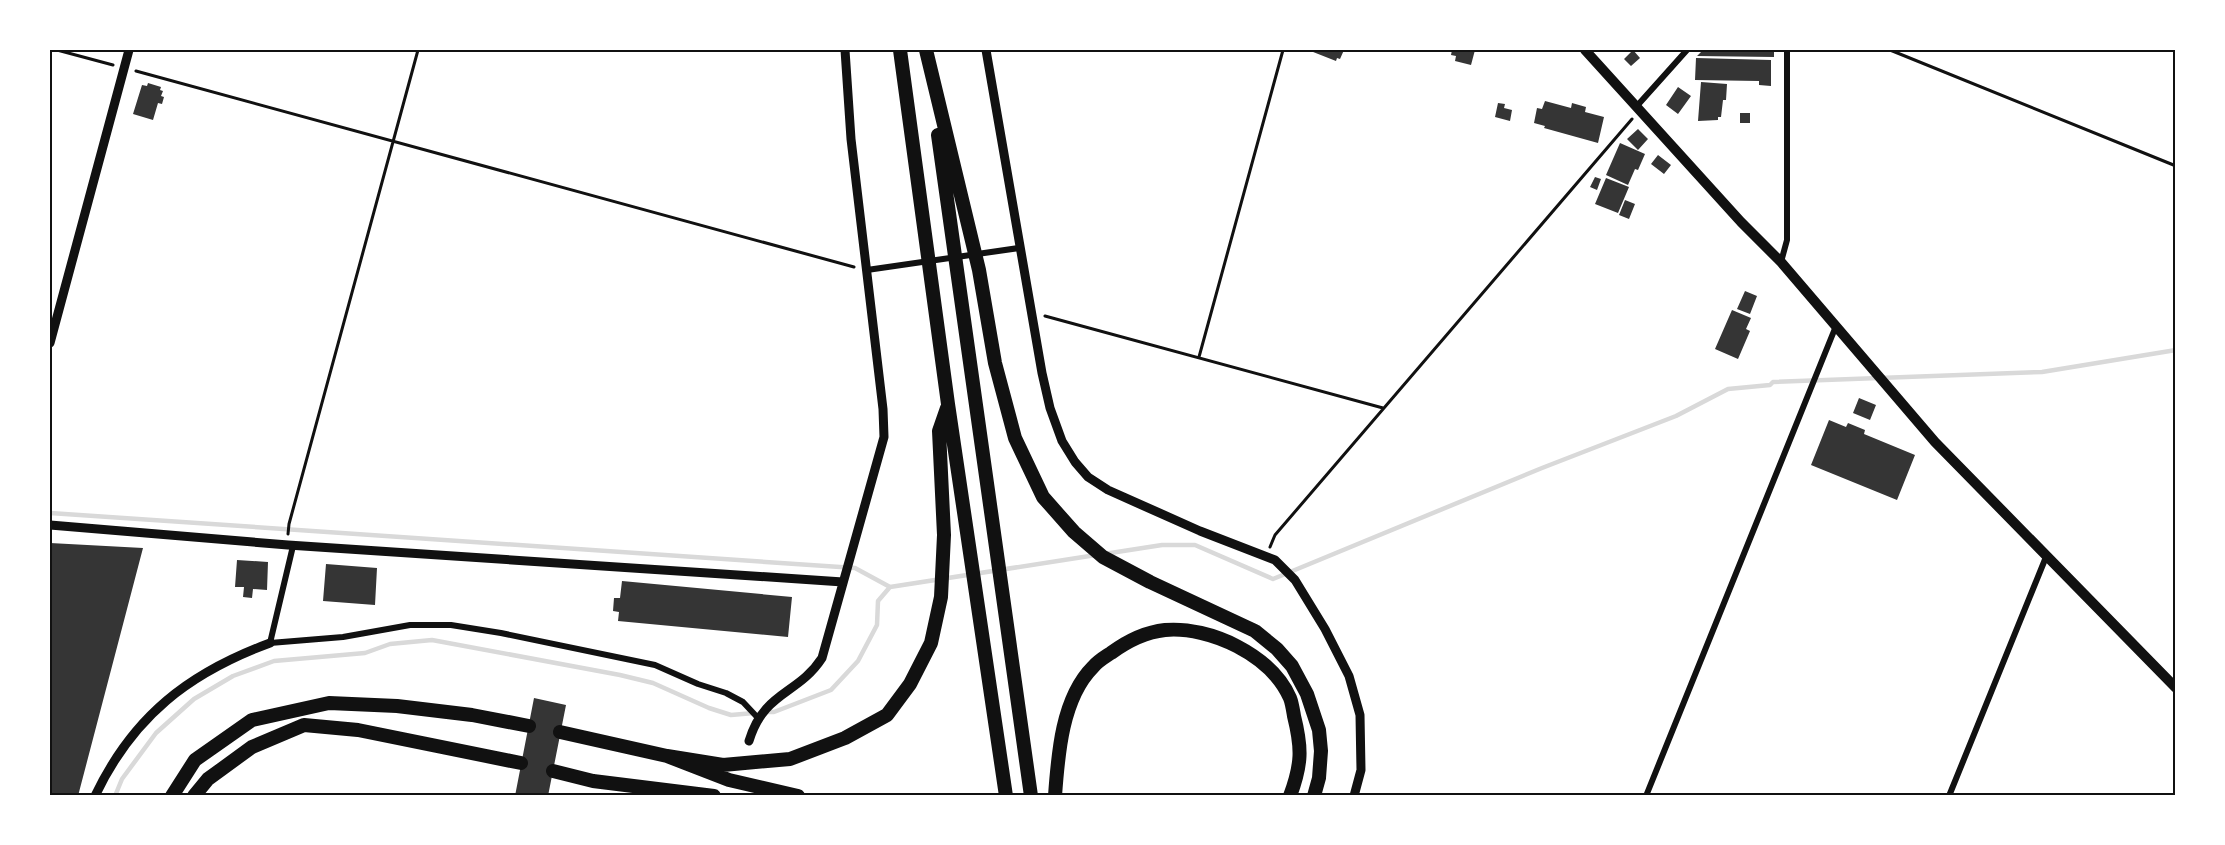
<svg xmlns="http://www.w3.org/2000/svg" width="2225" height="845" viewBox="0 0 2225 845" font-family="'Space Grotesk',sans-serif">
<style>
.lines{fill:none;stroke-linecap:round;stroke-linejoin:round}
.stream{stroke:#d9d9d9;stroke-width:4.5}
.building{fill:#353535}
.path{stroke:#111;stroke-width:3}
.minor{stroke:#111;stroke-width:6}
.tertiary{stroke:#111;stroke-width:9}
.primary{stroke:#111;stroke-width:10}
.motorway{stroke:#111;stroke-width:14}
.neatline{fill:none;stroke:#111;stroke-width:2}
</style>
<rect width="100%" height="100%" fill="#fff"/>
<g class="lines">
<!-- stream -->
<path class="stream" d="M50 513 855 568 890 587 1096 555
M1104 554 1162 545H1195L1273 579 1542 468 1676 416 1728 389 1770 385 1773 382 2042 372 2176 350
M765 712H774L831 690 858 661 877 625 878 601 890 587
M115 796 122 779 156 733 194 699 233 676 274 661 365 653 390 644 432 640 620 675 653 683 709 708 731 715 754 713"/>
</g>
<!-- building -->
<path class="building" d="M1308 50H1344L1340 59 1337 58 1336 61Z
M1452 50H1475L1471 65 1455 61 1456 56 1451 55Z
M1633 50 1640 58 1631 66 1624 59Z
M1703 50H1774V57L1697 56Z
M1696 58 1771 60V86L1759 85V81L1695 80Z
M1701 82 1727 84 1726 100H1723L1721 117H1718V120L1698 121Z
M148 83 161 87 160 90 163 91 161 96 164 97 162 104 158 103 153 120 133 114 142 85 147 86Z
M1678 87 1691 96 1678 114 1666 105Z
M1545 101 1571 108 1572 103 1586 107 1585 112 1604 117 1598 143 1544 128 1545 126 1534 123 1537 108 1542 109Z
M1498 103 1505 104 1504 108 1512 110 1510 121 1495 117Z
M1740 113H1750V123H1740Z
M1638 129 1648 139 1638 150 1627 139Z
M1620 143 1645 154 1638 170 1635 169 1628 185 1606 175Z
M1658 155 1671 165 1664 174 1651 164Z
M1595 177 1601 179 1597 190 1590 187Z
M1606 178 1629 187 1618 213 1595 204Z
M1625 200 1635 204 1629 219 1619 215Z
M1745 291 1757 296 1750 314 1737 309Z
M1732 310 1751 318 1746 329 1750 331 1738 359 1715 349Z
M1859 398 1876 405 1870 420 1853 413Z
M1829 420 1846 427 1848 423 1865 430 1864 434 1915 455 1897 500 1811 465Z
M50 543 143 548 78 796H50Z
M237 560 268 562 267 590 253 589 252 598 243 597 244 587H235Z
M326 564 377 568 375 605 323 601Z
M622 581 792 597 788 637 618 621 619 612 613 611 614 598H620Z
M534 698 566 705 548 796H515Z"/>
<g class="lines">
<!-- path -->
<path class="path" d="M57 50 113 65
M1890 50 2176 166
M136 71 854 267
M1045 316 1383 408
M1199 357 1283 50
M288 534 289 524 418 50
M1270 547 1275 535 1632 119"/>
<!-- minor -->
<path class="minor" d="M1636 107 1687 50
M1781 262 1787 240V50
M867 270 1019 248
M293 546 270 643 343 637 410 625H451L501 633 655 665 698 684 726 693 743 702 758 718
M1646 796 1836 326
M1949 796 2046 557"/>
<!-- tertiary -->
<path class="tertiary" d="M986 50 1042 373 1050 408 1062 441 1075 462 1088 477 1108 490 1200 531 1275 560 1295 580 1325 629 1349 676 1360 715 1361 770 1354 796
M50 343 129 50
M50 525 288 545 843 582
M749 741C764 691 798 695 822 658L884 437 883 409 851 139 845 50
M95 796C133 716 189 673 270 643"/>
<!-- primary -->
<path class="primary" d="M1585 50 1741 222 1781 262 1935 442 2176 688"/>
<!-- motorway -->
<path class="motorway" d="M900 50 948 404 1006 796
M926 50 979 270 995 363 1015 438 1043 497 1074 532 1103 557 1150 582 1255 631 1277 649 1292 666 1307 694 1319 730 1321 751 1319 778 1314 796
M938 135 1031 796
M560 732 667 756 729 780 798 796
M667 756 723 765 790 759 845 738 887 715 910 684 931 643 941 597 944 535 939 431 947 408
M553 771 593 781 714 796
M172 796 195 760 252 720 329 703 397 706 472 715 529 726
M194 796 208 779 252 747 304 725 358 730 521 763
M1055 796C1058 754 1062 698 1093 667 1098 661 1105 657 1111 653 1126 642 1146 632 1165 630 1210 626 1271 655 1290 698 1292 703 1293 710 1294 716 1302 748 1302 764 1290 796"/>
</g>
<!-- border -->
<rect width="2225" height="845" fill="none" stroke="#ffffff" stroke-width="102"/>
<rect x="51" y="51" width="2123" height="743" class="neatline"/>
</svg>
